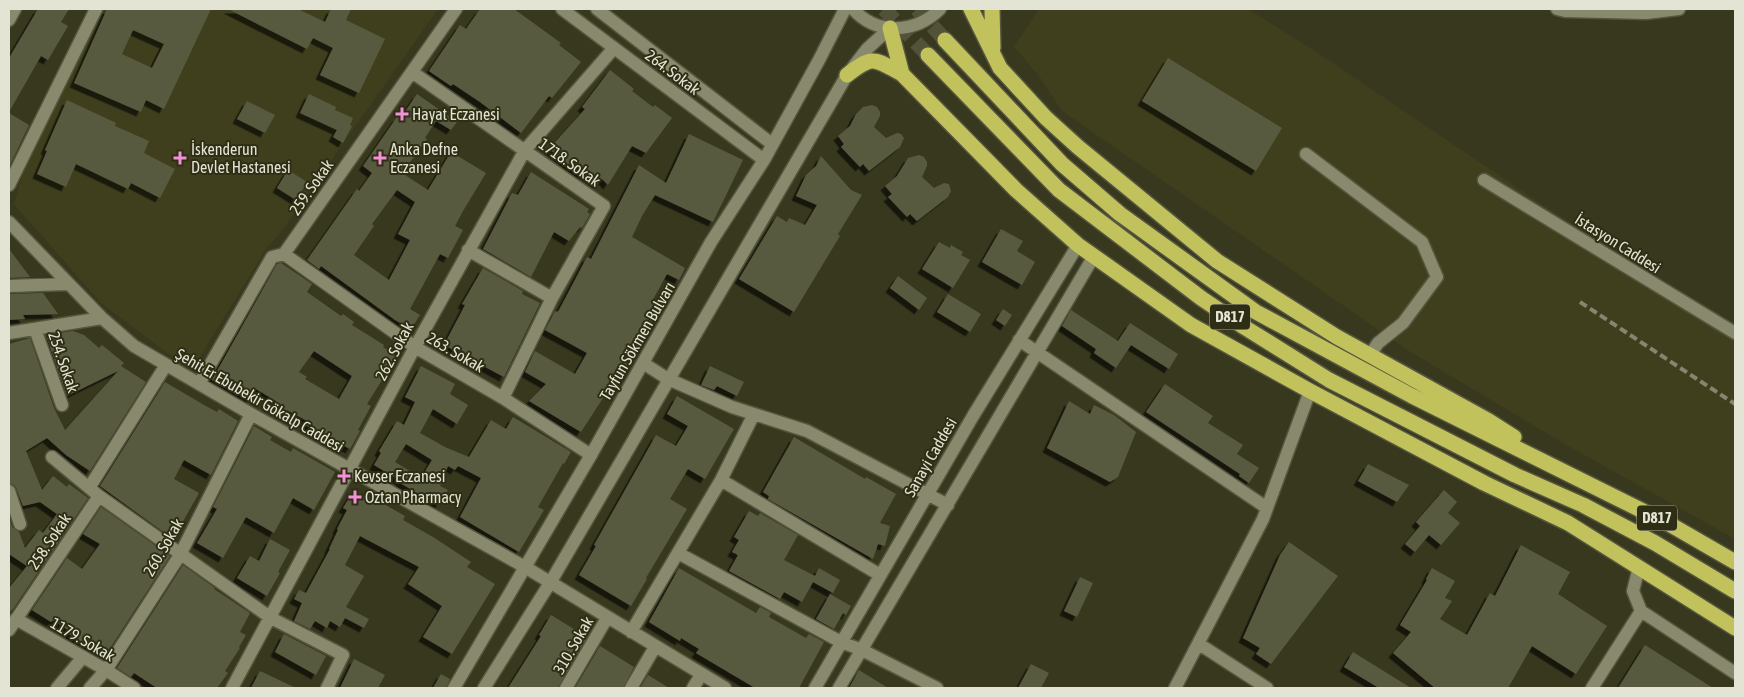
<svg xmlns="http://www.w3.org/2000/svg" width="1744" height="697" viewBox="0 0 1744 697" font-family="'Asap Condensed',sans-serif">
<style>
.built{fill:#3f3f1d}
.building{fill:#595a3f;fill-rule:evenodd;filter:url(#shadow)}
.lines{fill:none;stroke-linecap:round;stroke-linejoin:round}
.highway-tunnel{stroke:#525239;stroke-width:15;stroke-dasharray:15 8;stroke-linecap:butt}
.street-casing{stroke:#565640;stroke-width:15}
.secondary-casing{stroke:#565640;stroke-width:15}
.highway-casing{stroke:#565640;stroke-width:18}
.street{stroke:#898a6d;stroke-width:12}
.secondary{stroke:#898a6d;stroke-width:12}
.highway{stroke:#c2c25d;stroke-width:15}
.rail{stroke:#858570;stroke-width:4;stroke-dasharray:8 4;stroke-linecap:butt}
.poi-dot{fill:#f291d6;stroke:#2e2e14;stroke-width:2}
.labels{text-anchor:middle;stroke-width:4;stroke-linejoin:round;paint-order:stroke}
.shield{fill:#2e2e14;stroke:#adad9b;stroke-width:1}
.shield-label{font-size:15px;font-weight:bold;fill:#e4e4d5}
.street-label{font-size:16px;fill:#e4e4d5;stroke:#2e2e14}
.poi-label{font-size:16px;fill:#e4e4d5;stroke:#2e2e14;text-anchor:start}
</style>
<defs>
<filter id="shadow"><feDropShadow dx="-4.5" dy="4.5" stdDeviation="0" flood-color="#0009"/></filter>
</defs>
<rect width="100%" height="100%" fill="#38381e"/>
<!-- built -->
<path class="built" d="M91 9H438L278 236 268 246 191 371 101 303 14 204 40 113Z
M1039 9H1248L1315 51 1546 207 1735 332V539L1568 446 1409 351 1062 111 1039 76 1014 47Z"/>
<!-- building -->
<path class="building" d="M38 9H69L61 22 68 26 48 60 41 56 9 112V58Z
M107 9H211L164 109 146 100 141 112 74 83ZM133 30 164 44 152 68 122 54Z
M228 9H298L325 22 331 9H351L346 20 385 39 359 93 320 75 333 48 313 38 307 49Z
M480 9H514L561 43 559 45 581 62 552 98 549 96 521 133 480 102 453 84 451 86 429 71 460 25 466 29Z
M1168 58 1282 128 1256 171 1142 101Z
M610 70 634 89 632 91 653 107 655 105 672 118 646 153 632 146 608 185 602 179 598 184 584 174 582 176 549 149 585 109 582 107Z
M309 94 336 107 335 110 353 118 350 125 352 126 343 143 333 137 337 130 300 113Z
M417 94 457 122 451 130 436 121 425 138 427 139 402 173 428 190 451 152 486 173 463 211 455 226 463 230 448 258 440 254 410 309 420 315 411 329 395 320 321 266 319 269 307 260 357 189 359 191 372 173 363 166 397 117 400 119ZM397 190 415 202 398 234 410 240 389 280 354 255 374 226 372 224Z
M67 100 116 123 115 126 149 141 144 153 175 169 160 198 131 183 128 189 76 164 66 187 37 174 47 151 45 150Z
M247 101 275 115 265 133 237 119Z
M872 105 877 107 880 112V116L874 127 886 138 897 133 901 134 904 138 900 147 869 171 863 164 860 167 841 147 844 144 838 136 850 126 856 114 863 107Z
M9 113 29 125 9 167Z
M689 134 743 160 713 222 655 195 642 216 632 237 685 268 679 280 667 274 651 303 658 307 645 337 643 336 638 348 636 347 628 369 623 367 581 432 529 401 546 384 525 372 535 351 575 374 587 353 545 330 555 311 557 312 559 310 587 257 591 259 639 165 666 183Z
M919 155 924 157 927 162V166L922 177 934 188 944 183 949 184 951 191 948 197 917 221 910 214 907 217 888 197 892 194 885 186 897 176 908 158Z
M821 156 851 190 862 195 838 234 840 236 794 312 739 279 777 216 787 222 789 218 805 225 817 205 796 196 806 175 816 166Z
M288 170 307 182 296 200 277 188Z
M531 172 589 209 587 212 590 214 582 228 580 227 569 241 554 232 531 277 483 249 512 193 518 195Z
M1001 229 1023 241 1017 251 1035 262 1022 285 982 262Z
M939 242 950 248 951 245 963 252 961 255 970 260 953 288 922 269Z
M9 249 30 277 9 278Z
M281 263 312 284 307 292 341 316 343 314 354 322 352 325 384 345 383 347 397 356 367 404 371 406 358 430 360 431 350 449 305 425 307 421 287 410 286 412 274 405 276 401 256 389 250 400 212 380 277 264ZM314 351 352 376 339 399 305 379 307 377 299 372Z
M483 268 523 291 522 294 540 303 504 377 444 345 465 305 462 304Z
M898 276 927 298 919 310 890 288Z
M43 293 58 314 23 315 25 319 9 320V294Z
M948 294 981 314 970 332 937 312Z
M1003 309 1012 315 1005 326 996 320Z
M1071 310 1118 341 1130 323 1178 354 1169 369 1131 345 1116 368 1094 353 1096 349 1062 326Z
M73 331 84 335 99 348 102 345 124 363 121 366 146 382 90 471 66 455 47 438 26 451 42 490 53 476 67 487 69 484 88 498 13 609 9 612V588L27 566 9 554V516L12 527 19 532 25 548 39 530 43 533 57 514 40 502 23 506 16 488 14 485 9 483V344L30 338 54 408 65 430 118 371 67 396 47 338 53 334Z
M421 366 455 384 450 394 468 405 457 424 433 409 420 433 445 447 469 457 491 420 506 429 513 417 571 452 564 464 563 463 538 507 544 510 519 552 460 517 481 478 458 466 455 470 448 466 440 486 448 490 439 505 412 490 400 483 401 481 374 465 381 453 379 451 397 421 404 425 415 402 405 397ZM406 444 432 460 421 478 395 462Z
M710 366 744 382 737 396 717 386 714 390 701 385Z
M165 382 204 405 217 412 219 409 238 421 211 475 184 460 174 479 199 493 173 539 100 486Z
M1165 384 1213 416 1208 423 1243 445 1237 454 1259 468 1249 483 1239 476 1240 474 1146 412Z
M677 396 734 429 705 479 688 469 670 499 687 509 646 578 647 579 631 606 579 575 596 546 594 545 656 435 676 446 688 426 667 414Z
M1069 401 1090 414 1094 405 1114 415 1136 432 1118 477 1110 482 1047 448Z
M254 426 272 437 270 440 291 452 293 448 335 472 314 510 293 498 274 533 246 517 223 558 197 543 217 509 213 507Z
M794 437 865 479 866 477 896 494 880 523 890 526 885 546 878 544 873 559 768 499 769 496 763 492Z
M1368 464 1409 485 1397 502 1358 481Z
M354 490 381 505 382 503 405 516 403 520 433 537 471 562 467 567 495 584 452 654 423 637 442 606 408 584 419 567 360 536 345 565 364 576 346 607 369 619 364 628 345 618 340 627 330 621 327 628 315 621 310 629 294 621 302 603 294 599 299 590 306 593 330 549H329L338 530 337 529 347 510 343 508Z
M1444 490 1457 502 1448 513 1460 523 1441 545 1429 535 1415 552 1405 544 1420 526 1416 522Z
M101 507 170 556 103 659 69 634 71 632 53 620 51 622 32 610 67 558 82 569 100 544 83 534Z
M749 511 758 516 760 513 798 535 784 560 815 576 819 568 840 580 833 593 813 582 802 602 784 592 780 599 729 571 738 555 732 552 739 540 734 537Z
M270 539 290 550 278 572 280 573 267 596 237 578 250 556 259 561Z
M1289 542 1338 576 1271 664 1256 654 1260 648 1243 638 1280 555Z
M1521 545 1570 572 1558 594 1607 626 1576 674 1532 646 1508 688H1435L1393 653 1411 632 1400 625 1427 580 1426 579 1432 568 1455 581 1445 598 1452 601 1440 619 1467 635 1490 593 1495 596Z
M183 565 215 588 214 589 250 613 240 632 246 635 239 647 240 648 225 671 228 673 217 688H157L134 673 131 677 117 668Z
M679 568 756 613 760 607 771 613 769 617 806 638 809 634 824 642 799 688H755L696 653 699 649 681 638 680 641 649 622Z
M1080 577 1093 583 1077 617 1064 611Z
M830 594 851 606 846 615 843 613 834 629 816 619Z
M551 615 587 637 558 687 557 688H508L541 636 539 635Z
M284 634 326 656 316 675 275 652Z
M1645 645 1713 688H1618Z
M600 646 634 667 623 688H575Z
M1353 652 1411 688H1379L1344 667Z
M354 659 385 675 378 688H340Z
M1031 664 1049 673 1041 688H1018Z
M859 670 888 688H849Z
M260 671 296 688H251Z
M441 674 450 679 446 688H433Z
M648 675 669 688H640Z"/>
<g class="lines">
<!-- highway-tunnel -->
<path class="highway-tunnel" d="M884 9 928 55
M917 9 945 40"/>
<defs>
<path id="street" d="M1557 9 1565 11 1646 13 1679 9
M9 20 15 9
M412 72 604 206 552 298 503 398
M1306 154 1422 242 1437 277 1403 323 1378 343 1370 355
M1484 180 1735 333
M9 185 96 9
M9 222 102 318 134 346 251 414 525 567 725 688
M468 250 552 298
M284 254 415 347 503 398 591 455
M9 286 67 284
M35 329 62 405
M9 333 102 318
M1019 340 1267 508
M668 379 732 407 807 431 948 505
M199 384 272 257 284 254 456 9
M52 457 99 496 271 618 343 655 327 688
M721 480 880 575
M89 488 166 365
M9 491 20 524
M678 553 841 642 862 650 937 688
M1639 567 1633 591 1641 611 1735 673
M9 630 99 496
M631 632 721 480 754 414
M1199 644 1267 688
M106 670 180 555 251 414
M232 688 415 347 525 150 614 48
M566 688 607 618
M631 688 655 647
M693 688 701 675
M815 688 973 416 1078 245
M839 688 1094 256
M1175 688 1263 519 1310 391
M1592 688 1641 611"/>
<path id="secondary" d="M562 9 764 160
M597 9 772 144
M853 9C876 35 915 34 940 9
M643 363 668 379
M16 619 106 670 134 688
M57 688 83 657
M90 688 106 670
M454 688 591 455 711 242 764 160 819 60 845 9
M484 688 550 583 847 75 867 49 890 28"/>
<path id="highway" d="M971 9 1000 68 1046 118 1078 147 1217 261 1337 337 1489 421 1514 437
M992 9 993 48
M890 28 902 74 1016 190 1078 245 1191 325 1310 391 1484 483 1568 523 1735 628
M945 40 1062 164 1120 214 1256 312 1412 396 1671 525 1735 562
M928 55 1059 190 1201 298 1244 327 1329 380 1515 475 1583 505 1655 543 1735 591
M847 75C874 54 874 59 902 74"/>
</defs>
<!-- street casing -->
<use href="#street" class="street-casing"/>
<!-- secondary casing -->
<use href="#secondary" class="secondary-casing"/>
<!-- highway casing -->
<use href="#highway" class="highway-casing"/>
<!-- street -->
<use href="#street" class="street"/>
<!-- secondary -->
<use href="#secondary" class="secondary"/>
<!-- highway -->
<use href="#highway" class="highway"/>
<!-- rail -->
<path class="rail" d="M1580 302 1735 404"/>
</g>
<!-- markers -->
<g class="poi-dot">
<path d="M399.5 106.5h5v5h5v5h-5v5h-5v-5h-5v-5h5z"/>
<path d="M177.5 150.5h5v5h5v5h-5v5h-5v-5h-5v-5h5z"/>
<path d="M377.5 150.5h5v5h5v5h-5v5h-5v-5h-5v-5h5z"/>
<path d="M341.5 468.5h5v5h5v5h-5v5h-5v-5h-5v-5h5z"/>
<path d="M352.5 489.5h5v5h5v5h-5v5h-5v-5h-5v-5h5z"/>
</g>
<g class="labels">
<!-- shield labels -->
<g class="shield">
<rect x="1210" y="304.5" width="40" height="25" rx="4"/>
<rect x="1637" y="505.5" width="40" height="25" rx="4"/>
</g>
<g class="shield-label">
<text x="1230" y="322">D817</text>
<text x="1657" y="523">D817</text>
</g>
<!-- street labels -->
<g class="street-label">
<text transform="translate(673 72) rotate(37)" y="6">264. Sokak</text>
<text transform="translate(570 162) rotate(35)" y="6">1718. Sokak</text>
<text transform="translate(311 187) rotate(-55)" y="6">259. Sokak</text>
<text transform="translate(1618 243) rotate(32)" y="6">İstasyon Caddesi</text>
<text transform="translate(637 341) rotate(-60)" y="6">Tayfun Sökmen Bulvarı</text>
<text transform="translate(394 351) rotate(-62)" y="6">262. Sokak</text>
<text transform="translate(456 352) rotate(30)" y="6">263. Sokak</text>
<text transform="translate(64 362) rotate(71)" y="6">254. Sokak</text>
<text transform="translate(260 400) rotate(30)" y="6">Şehit Er Ebubekir Gökalp Caddesi</text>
<text transform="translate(930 457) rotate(-60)" y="6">Sanayi Caddesi</text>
<text transform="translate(49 541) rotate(-56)" y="6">258. Sokak</text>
<text transform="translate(163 547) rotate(-60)" y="6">260. Sokak</text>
<text transform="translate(83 639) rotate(30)" y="6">1179. Sokak</text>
<text transform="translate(573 645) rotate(-60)" y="6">310. Sokak</text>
</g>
<!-- poi labels -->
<g class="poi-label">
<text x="412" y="120">Hayat Eczanesi</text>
<text x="191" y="155">İskenderun<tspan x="191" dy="18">Devlet Hastanesi</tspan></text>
<text x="390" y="155">Anka Defne<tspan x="390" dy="18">Eczanesi</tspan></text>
<text x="354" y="482">Kevser Eczanesi</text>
<text x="365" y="503">Oztan Pharmacy</text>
</g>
</g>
<!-- border -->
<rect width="1744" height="697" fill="none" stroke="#e4e4d5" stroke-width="20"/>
</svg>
